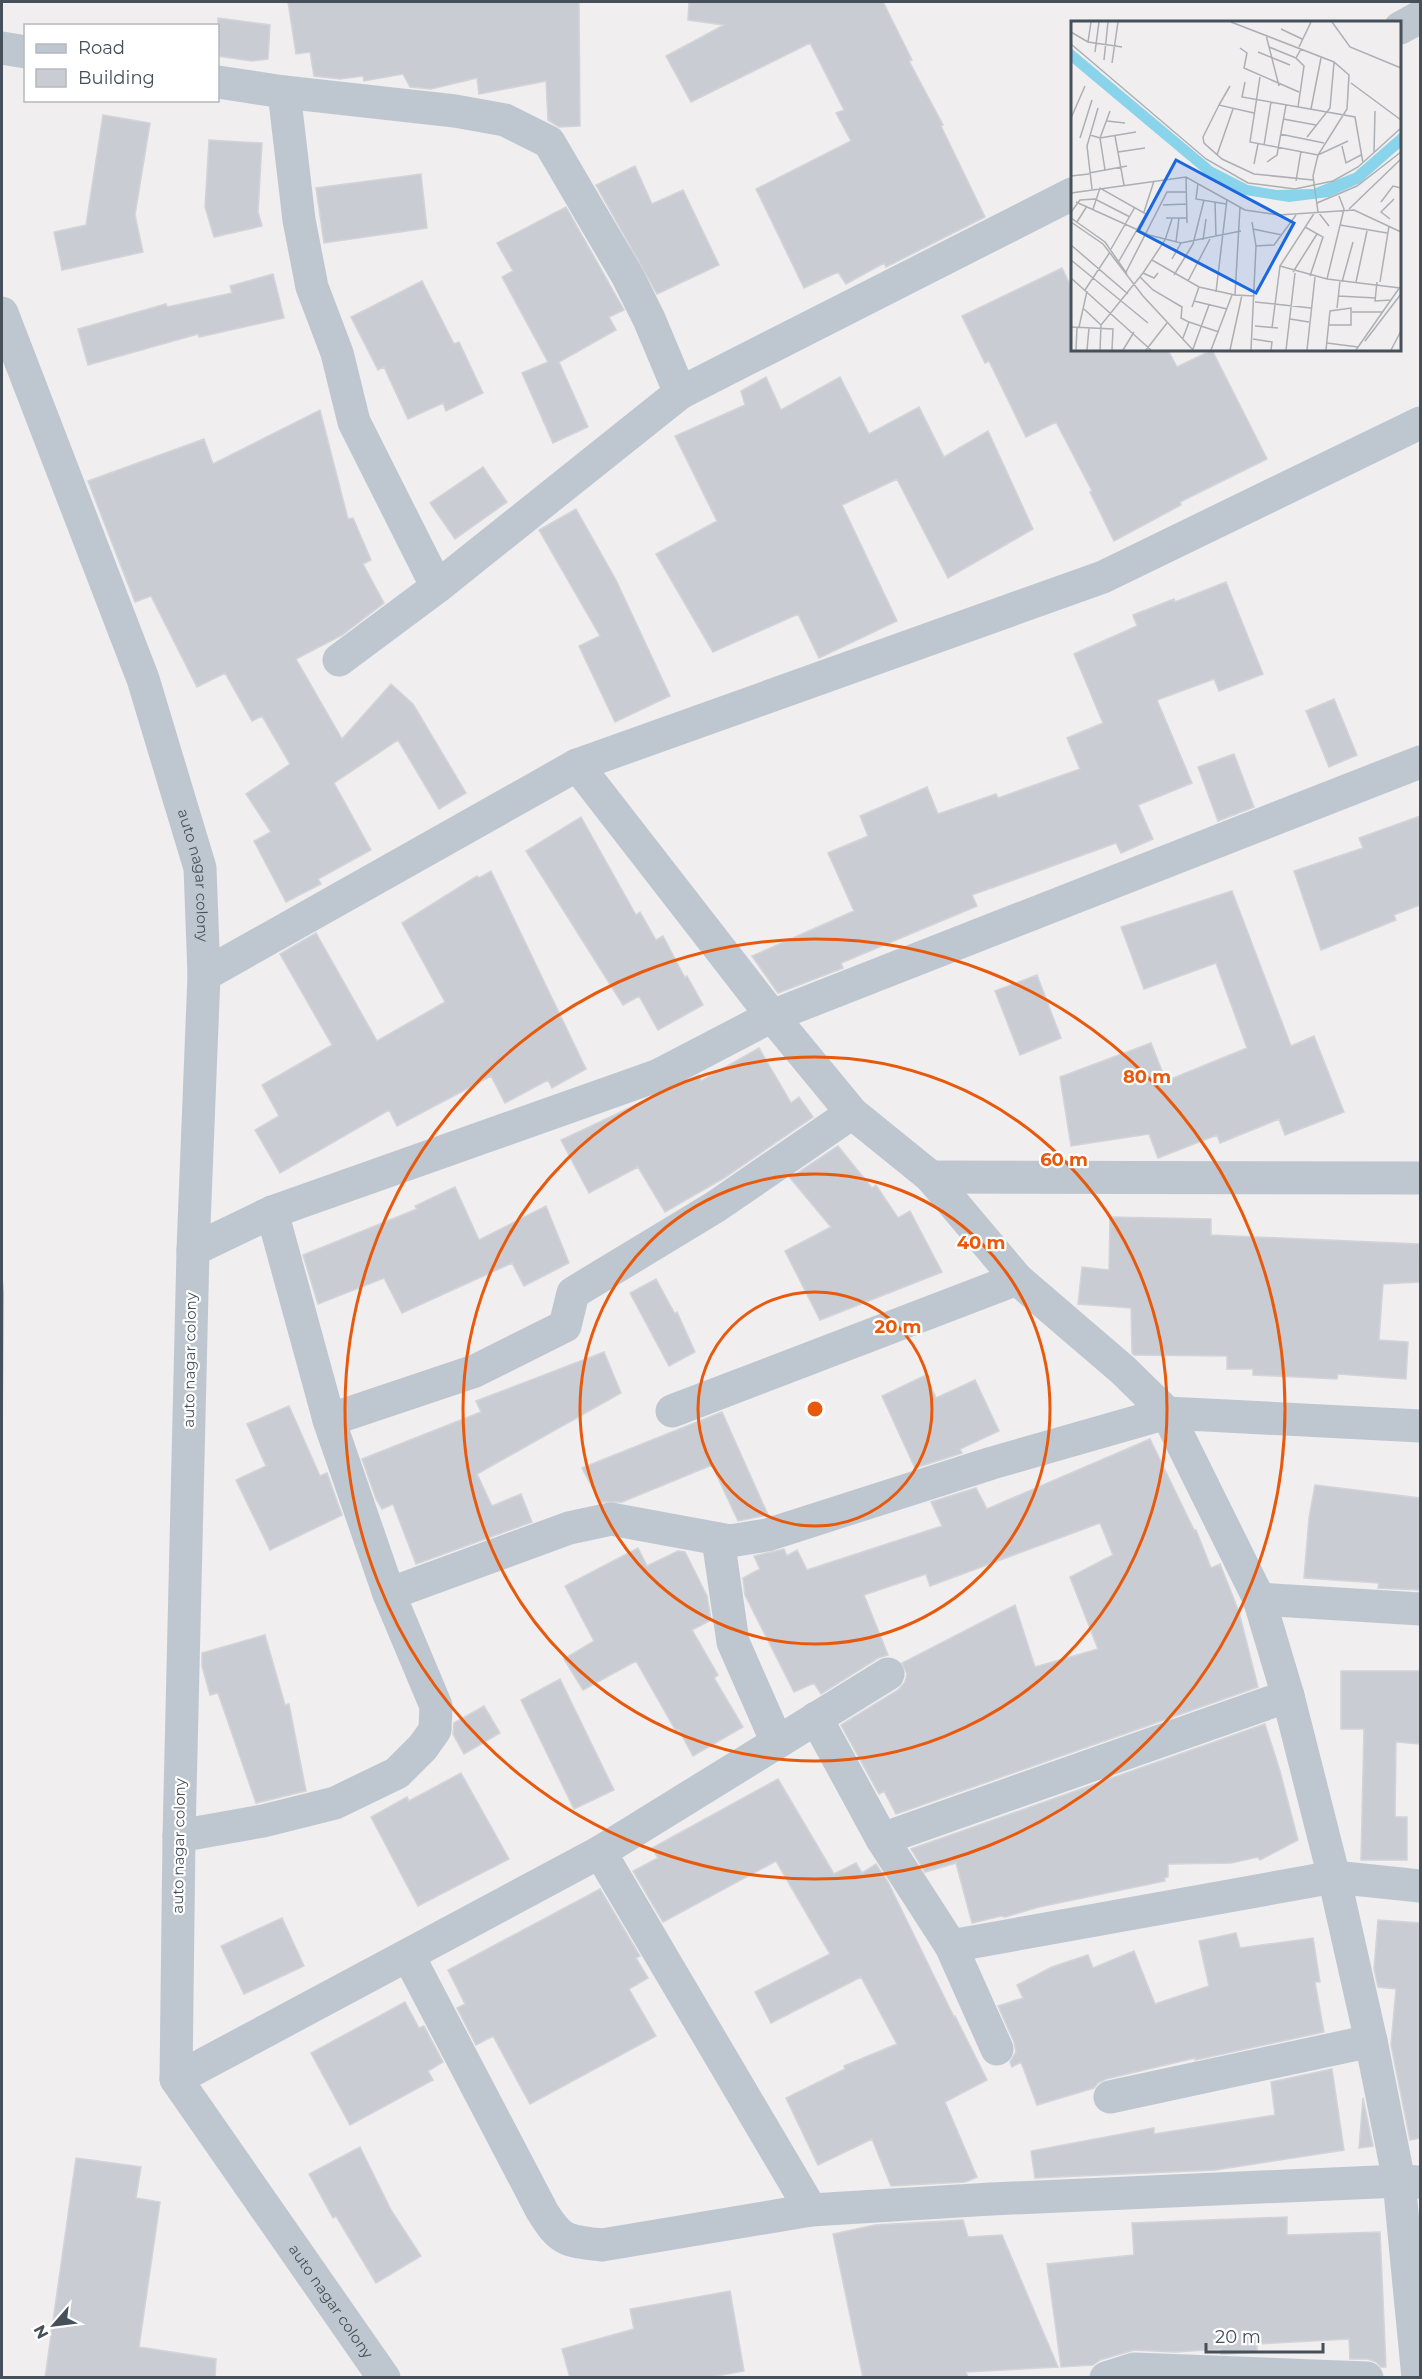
<svg xmlns="http://www.w3.org/2000/svg" width="1422" height="2379" viewBox="0 0 1422 2379" font-family="Montserrat,sans-serif">
<style>
.water{fill:#89d3eb}
.building{fill:#caccd3;stroke:#d2d4d9;stroke-width:1.5}
.lines{fill:none;stroke-linecap:round;stroke-linejoin:round}
.street{stroke:#bec7d0;stroke-width:33}
.ring{fill:none;stroke:#e8590c;stroke-width:3}
.labels{text-anchor:middle;stroke-width:4.5;stroke-linejoin:round;paint-order:stroke}
.street-label{font-size:15px;fill:#46505b;stroke:#fff}
.inset-road{fill:none;stroke:#acafb3;stroke-width:1.5}
.view{fill:#1968df;fill-opacity:0.15;stroke:#1968df;stroke-width:3}
.inset-edge{fill:none;stroke:#46505b;stroke-width:3}
.centre{fill:#e8590c;stroke:#fff;stroke-width:3}
.ring-label{font-size:18px;text-anchor:middle;font-weight:bold;fill:#e8590c;stroke:#fff;stroke-width:4.5;stroke-linejoin:round;paint-order:stroke}
</style>
<rect width="100%" height="100%" fill="#f0eeee"/>
<!-- water -->
<path class="water" d="M2 1266 4 1293 2 1541Z"/>
<!-- building -->
<path class="building" d="M288 2H579L580 126 559 127 548 120 546 81 479 94 477 78 431 89 410 87 403 74 364 81 363 76 340 79 314 76 310 52 296 54Z
M689 2H883L912 60 909 61 943 125 941 126 985 217 886 267 884 263 846 284 838 272 804 288 756 189 851 141 836 113 844 110 810 43 691 102 666 56 724 25 688 20Z
M218 18 270 25 268 59 252 61 218 56Z
M103 115 150 123 135 215 143 252 62 270 54 232 86 225Z
M209 140 262 143 258 212 262 226 214 237 205 207Z
M635 166 652 204 683 190 719 265 657 294 596 185Z
M421 174 427 228 324 243 316 188Z
M566 207 624 310 609 317 616 330 559 362 588 427 553 443 522 373 548 362 502 277 513 271 497 243Z
M1062 268 1072 289V350H1168L1177 367 1212 350 1267 459 1180 502 1181 505 1114 541 1090 492 1092 491 1056 422 1026 437 989 361 985 363 962 316Z
M273 274 284 318 199 337 198 334 88 365 78 329 166 304 167 307 232 293 230 286Z
M422 281 454 344 459 342 483 393 446 411 443 403 408 419 384 367 378 370 351 317Z
M766 377 781 410 840 377 869 434 919 407 944 457 988 431 1033 529 948 578 897 479 842 505 897 621 819 658 798 614 713 652 656 554 717 521 675 436 745 405 741 391Z
M320 410 348 519 353 518 371 560 363 564 384 603 342 635 296 659 342 739 391 684 413 704 466 793 439 809 398 740 334 783 371 850 318 879 321 884 286 902 254 841 271 832 246 794 290 764 262 716 252 721 225 673 197 687 151 596 135 602 88 481 204 439 213 464Z
M483 467 507 502 455 539 430 503Z
M576 509 616 580 670 696 615 722 579 646 600 636 539 530Z
M1226 582 1263 674 1219 691 1214 679 1157 700 1192 783 1138 805 1153 839 1121 853 1116 843 972 895 977 906 841 963 843 968 778 993 752 956 854 911 828 853 868 836 860 816 927 787 938 814 996 794 998 798 1080 769 1067 738 1103 723 1074 654 1137 626 1133 615 1174 599 1175 602Z
M1334 699 1357 755 1329 767 1306 711Z
M1234 754 1254 807 1218 821 1198 767Z
M1420 816V905L1394 915 1396 920 1321 950 1294 871 1363 848 1359 838Z
M581 817 636 915 640 912 656 940 663 936 685 978 687 976 703 1005 658 1030 639 996 623 1005 526 851Z
M491 871 586 1069 552 1088 548 1080 505 1103 491 1076 397 1126 389 1110 280 1173 255 1130 279 1116 262 1085 332 1045 280 954 316 933 377 1041 445 1002 402 923 477 876 479 878Z
M1232 891 1291 1046 1314 1036 1344 1112 1285 1135 1279 1119 1220 1143 1217 1135 1158 1158 1149 1134 1071 1146 1060 1077 1151 1043 1166 1081 1247 1048 1216 963 1144 989 1121 927Z
M1037 975 1061 1038 1020 1055 995 991Z
M759 1048 791 1103 799 1097 813 1117 724 1178 665 1212 638 1167 589 1193 561 1140 699 1075 701 1081Z
M838 1146 872 1188 876 1185 898 1218 910 1211 942 1272 820 1320 785 1251 831 1227 790 1178Z
M455 1187 479 1240 546 1206 569 1263 524 1286 512 1263 402 1313 384 1278 318 1304 303 1255 417 1209 415 1206Z
M1110 1217 1211 1219V1235L1419 1244 1420 1282 1383 1284 1379 1340 1408 1342 1406 1379 1338 1374 1337 1379 1253 1375V1369H1227V1356L1134 1355 1132 1353 1131 1308 1078 1304 1082 1267 1109 1270Z
M656 1279 675 1314 677 1312 695 1352 669 1366 630 1293Z
M604 1352 621 1393 477 1474 492 1506 521 1494 532 1522 416 1564 393 1504 382 1509 376 1499 362 1459 481 1412 476 1401Z
M926 1375 936 1398 975 1380 999 1431 960 1449 962 1453 915 1468 882 1396Z
M289 1406 320 1476 327 1473 342 1515 270 1550 236 1480 266 1466 247 1424Z
M722 1412 768 1515 738 1521 712 1465 622 1502H600L582 1468Z
M1150 1439 1194 1530H1196L1211 1568 1220 1564 1239 1612 1258 1687 896 1814 884 1791 879 1794 841 1725 898 1690 905 1682 907 1674 902 1663 1015 1605 1035 1667 1098 1649 1070 1577 1113 1555 1100 1523 930 1586 926 1574 864 1595 888 1655 878 1658 821 1694 814 1683 794 1692 745 1595 743 1578 760 1569 754 1556 784 1549 787 1556 797 1550 807 1570 942 1526 931 1502 976 1488 987 1509Z
M1315 1485 1420 1498V1590L1378 1588 1379 1583 1304 1578 1309 1518Z
M638 1548 647 1566 678 1551 685 1552 707 1596 711 1620 692 1630 718 1675 714 1678 743 1727 693 1756 679 1730 676 1731 636 1661 583 1690 564 1659 594 1641 565 1586Z
M265 1635 285 1705 289 1704 306 1791 256 1803 218 1693 210 1695 202 1666V1653Z
M1341 1671H1420V1744L1396 1742 1395 1817H1407V1860H1361L1364 1729H1341Z
M560 1679 614 1790 574 1809 521 1700Z
M484 1706 500 1733 464 1754 453 1734 454 1723Z
M1265 1724 1280 1771 1298 1840 1260 1860 1258 1857 1231 1863 1168 1864V1877L1164 1878 1165 1881 1039 1907 1005 1917 1001 1916 972 1923 956 1863 925 1872 911 1849Z
M461 1773 509 1859 418 1906 371 1817 407 1797 409 1801Z
M778 1779 834 1874 856 1863 862 1873 876 1864 888 1882 954 2017 955 2016 987 2080 945 2102 977 2177 965 2182 891 2186 872 2139 818 2165 786 2098 845 2069 844 2066 897 2044 861 1977 771 2023 755 1992 830 1954 776 1861 663 1922 633 1871 658 1858 652 1848Z
M600 1889 640 1956 636 1958 648 1978 629 1989 656 2036 530 2104 493 2036 476 2045 457 2008 465 2004 448 1970Z
M282 1918 304 1966 244 1994 221 1946Z
M1378 1920 1420 1923V2138L1410 2140 1391 2045 1396 1989 1378 1987 1374 1969Z
M1236 1933 1240 1948 1313 1938 1320 1982H1315L1324 2032 1195 2060V2058L1106 2079 1098 2083 1094 2088 1037 2105 1021 2062 1012 2067 1010 2062 1016 2052 1014 2042 998 2006 1023 1998 1017 1985 1052 1967 1088 1955 1093 1968 1134 1951 1155 2004 1209 1986 1199 1941Z
M405 2002 419 2028 424 2026 443 2062 428 2071 433 2080 350 2125 311 2053Z
M1332 2069 1344 2150 1215 2170 1035 2178 1031 2151 1154 2128V2134L1275 2115 1271 2082Z
M1363 2098 1373 2146 1359 2148Z
M360 2147 391 2210 421 2256 376 2283 336 2216 333 2218 309 2174Z
M76 2158 141 2167 136 2198 160 2202 139 2347 216 2359 215 2378H45Z
M1287 2217V2235L1380 2232 1386 2367H1381L1376 2362 1368 2359H1350L1349 2339 1257 2344V2352L1228 2354H1221V2349L1175 2352 1134 2350 1100 2360 1093 2365 1061 2367 1047 2264 1134 2255 1132 2223Z
M963 2220 968 2237 1002 2235 1058 2367 966 2372 968 2378H863L833 2234 875 2225Z
M730 2291 744 2371 706 2378H570L562 2349 634 2329 630 2309Z"/>
<g class="lines">
<!-- street -->
<g class="street">
<path d="M1400 28 1420 17"/>
<path d="M2 48 26 52"/>
<path d="M218 82 284 92 455 111 505 120 549 142 628 277 649 319 680 393 1072 194"/>
<path d="M284 92 299 220 312 287 337 353 354 422 437 587"/>
<path id="s1" d="M2 313 143 679 200 868 204 975 193 1250 179 1836 176 2079 384 2378"/>
<path d="M339 660 437 587 680 393"/>
<path d="M577 765 772 1016 852 1113 931 1177 1017 1279 1123 1370 1167 1413 1259 1599 1288 1696 1334 1877 1371 2041 1399 2181 1418 2378"/>
<path d="M204 975 577 765 1103 577 1420 423"/>
<path d="M931 1177 1420 1178"/>
<path d="M193 1250 272 1212 659 1075 772 1016 1420 762"/>
<path d="M672 1411 1017 1279"/>
<path d="M329 1420 475 1371 565 1326 573 1293 715 1207 852 1113"/>
<path d="M718 1539 733 1642 777 1742"/>
<path d="M389 1594 569 1528 611 1519 730 1541 767 1535 992 1463 1167 1413 1420 1426"/>
<path d="M1259 1599 1420 1609"/>
<path d="M816 1718 882 1839 951 1946 997 2049"/>
<path d="M179 1836 263 1821 335 1803 397 1773 423 1747 435 1730 436 1706 389 1594 329 1420 272 1212"/>
<path d="M882 1839 1288 1696"/>
<path d="M600 1852 811 2210"/>
<path d="M951 1946 1334 1877 1420 1886"/>
<path d="M408 1955 542 2211C561 2242 567 2241 602 2245L811 2210 991 2199 1399 2181 1420 2182"/>
<path d="M176 2079 600 1852 888 1674"/>
<path d="M1110 2097 1371 2041"/>
<path d="M1106 2378 1134 2369 1367 2378"/>
</g>
</g>
<!-- distance rings -->
<g class="ring">
<circle cx="815" cy="1409" r="117"/>
<circle cx="815" cy="1409" r="235"/>
<circle cx="815" cy="1409" r="352"/>
<circle cx="815" cy="1409" r="470"/>
</g>
<g class="labels">
<!-- street labels -->
<g class="street-label">
<text dy="5" stroke="none"><textPath href="#s1" startOffset="596">auto nagar colony</textPath></text>
<text transform="translate(190 1360) rotate(-89)" y="5">auto nagar colony</text>
<text transform="translate(179 1846) rotate(-89)" y="5">auto nagar colony</text>
<text dy="5" stroke="none"><textPath href="#s1" startOffset="2072">auto nagar colony</textPath></text>
</g>
</g>
<!-- overview -->
<g transform="translate(1071 21)">
<rect width="330" height="330" fill="#f0eeee"/>
<path d="M0 27 142 146 177 164 206 169 242 168 283 152 330 111V126L289 162 258 176 218 181 174 174 136 155 0 41Z" fill="#89d3eb"/>
<path class="inset-road" d="M160 1 263 41 278 54 276 88 247 134 242 155 247 191 258 205M261 1 279 26 330 47M210 8 231 18M0 11 17 21 20 1M195 14 208 65M17 21 51 26M0 23 135 138 177 162 224 168 262 160 287 146 330 107M198 26 225 37M228 26 240 1M169 27 176 32 173 47 228 71M24 31 28 1M187 31 219 44M33 39 37 1M41 42 47 1M189 56 179 121 247 134 277 120M174 61 171 76 284 96 292 142M280 62 330 99M148 84 159 65M227 86 233 45 225 37 230 28M240 88 250 37M183 92 148 84 132 116 133 122 151 138 183 153 242 159M0 97 14 65M212 98 245 104M36 100 54 102M209 113 253 122M19 114 29 117 65 111M44 115 53 164M236 116 259 87 263 42M9 117 21 79M193 124 200 81M271 125 275 142 290 134M47 131 74 127M303 132 304 90M146 134 162 88M196 141 206 134 215 84M183 143 187 123M34 149 29 117 39 90M18 152 56 145M0 155 18 153M115 156 116 202M225 160 230 130M127 162 125 178 155 183M21 168 16 125 27 87M0 172 115 156 174 189 208 194 283 189 330 211M5 181 78 214 110 222 170 210M144 181 145 215M310 181 322 165 330 167M246 182 286 165 330 131M92 184 115 183M22 188 29 167 75 193 48 240M278 188 330 138M0 191 9 179 24 178 59 196M73 191 83 160M0 197 34 221 56 253M95 197H116M319 198 310 191 323 178M0 201 32 223 72 275 122 329M6 201 16 185M181 201 185 225M269 204 316 212M234 206 252 216 239 255M182 208 211 214M132 219 135 198M105 221 108 197M0 224 57 273M40 228 64 186M101 238 110 222M0 239 77 302M81 239 128 266 164 274 169 186M209 245 256 258 329 267M55 251 96 171H115M222 251 246 213M72 252 83 257 87 252M103 254 122 223 133 179M69 256 82 269 111 286 110 297 118 301 112 317M0 257 80 329M256 258 273 188 268 175M117 260 139 218M271 261 282 221M285 261 296 210M306 261 304 280 320 279M309 261 318 205M14 269 39 231M145 271 156 178M164 274 184 275M267 275 305 277M123 280 156 288M184 281 240 287M121 286 128 266M266 287 269 260M13 288 30 304M281 291H312M219 298 238 301M118 301 148 311M184 305 207 307M0 306 42 308 41 329M8 306 16 270M201 307 209 245 244 191M182 318 201 321 200 329M294 320 330 273M256 322 287 326M122 328 138 284M5 329 6 306M16 329 18 307M29 329 30 304 72 252 94 219 101 198M52 329 63 311M75 329 96 302M140 329 161 274M159 329 171 274M180 329 185 225 203 224 225 194M215 329 224 252M236 329 244 256M255 329 259 290 280 287V304H258M285 329 329 266M320 329 330 310"/>
<path class="view" d="M105 139 223 202 185 272 67 210Z"/>
<rect width="330" height="330" class="inset-edge"/>
</g>
<circle cx="815" cy="1409" r="9" class="centre"/>
<g class="ring-label">
<text x="1147" y="1083">80 m</text>
<text x="1064" y="1166">60 m</text>
<text x="981" y="1249">40 m</text>
<text x="898" y="1333">20 m</text>
</g>
<!-- border -->
<rect width="1422" height="2379" fill="none" stroke="#46505b" stroke-width="6"/>
<!-- legend -->
<rect x="24" y="24" width="195" height="78" fill="#ffffff" stroke="#b5b9bd" stroke-width="1.5"/>
<rect x="36" y="44" width="30" height="9" fill="#bec7d0" stroke="#b5b9bd" stroke-width="1.5"/>
<text x="78" y="54" font-size="18" fill="#46505b">Road</text>
<rect x="36" y="69" width="30" height="18" fill="#caccd3" stroke="#b5b9bd" stroke-width="1.5"/>
<text x="78" y="84" font-size="18" fill="#46505b">Building</text>
<!-- north arrow -->
<g transform="translate(54 2325) rotate(242)" stroke="#ffffff" stroke-width="4.5" paint-order="stroke">
<path d="M0-4.5L10 22L0 15L-10 22Z" fill="#46505b"/>
<text y="-9" font-size="16" font-weight="bold" text-anchor="middle" fill="#46505b">N</text>
</g>
<!-- scale -->
<path d="M1206 2343v9h117v-9" fill="none" stroke="#46505b" stroke-width="3"/>
<text x="1215" y="2343" font-size="18" fill="#46505b" stroke="#ffffff" stroke-width="4.5" paint-order="stroke">20 m</text>
</svg>
